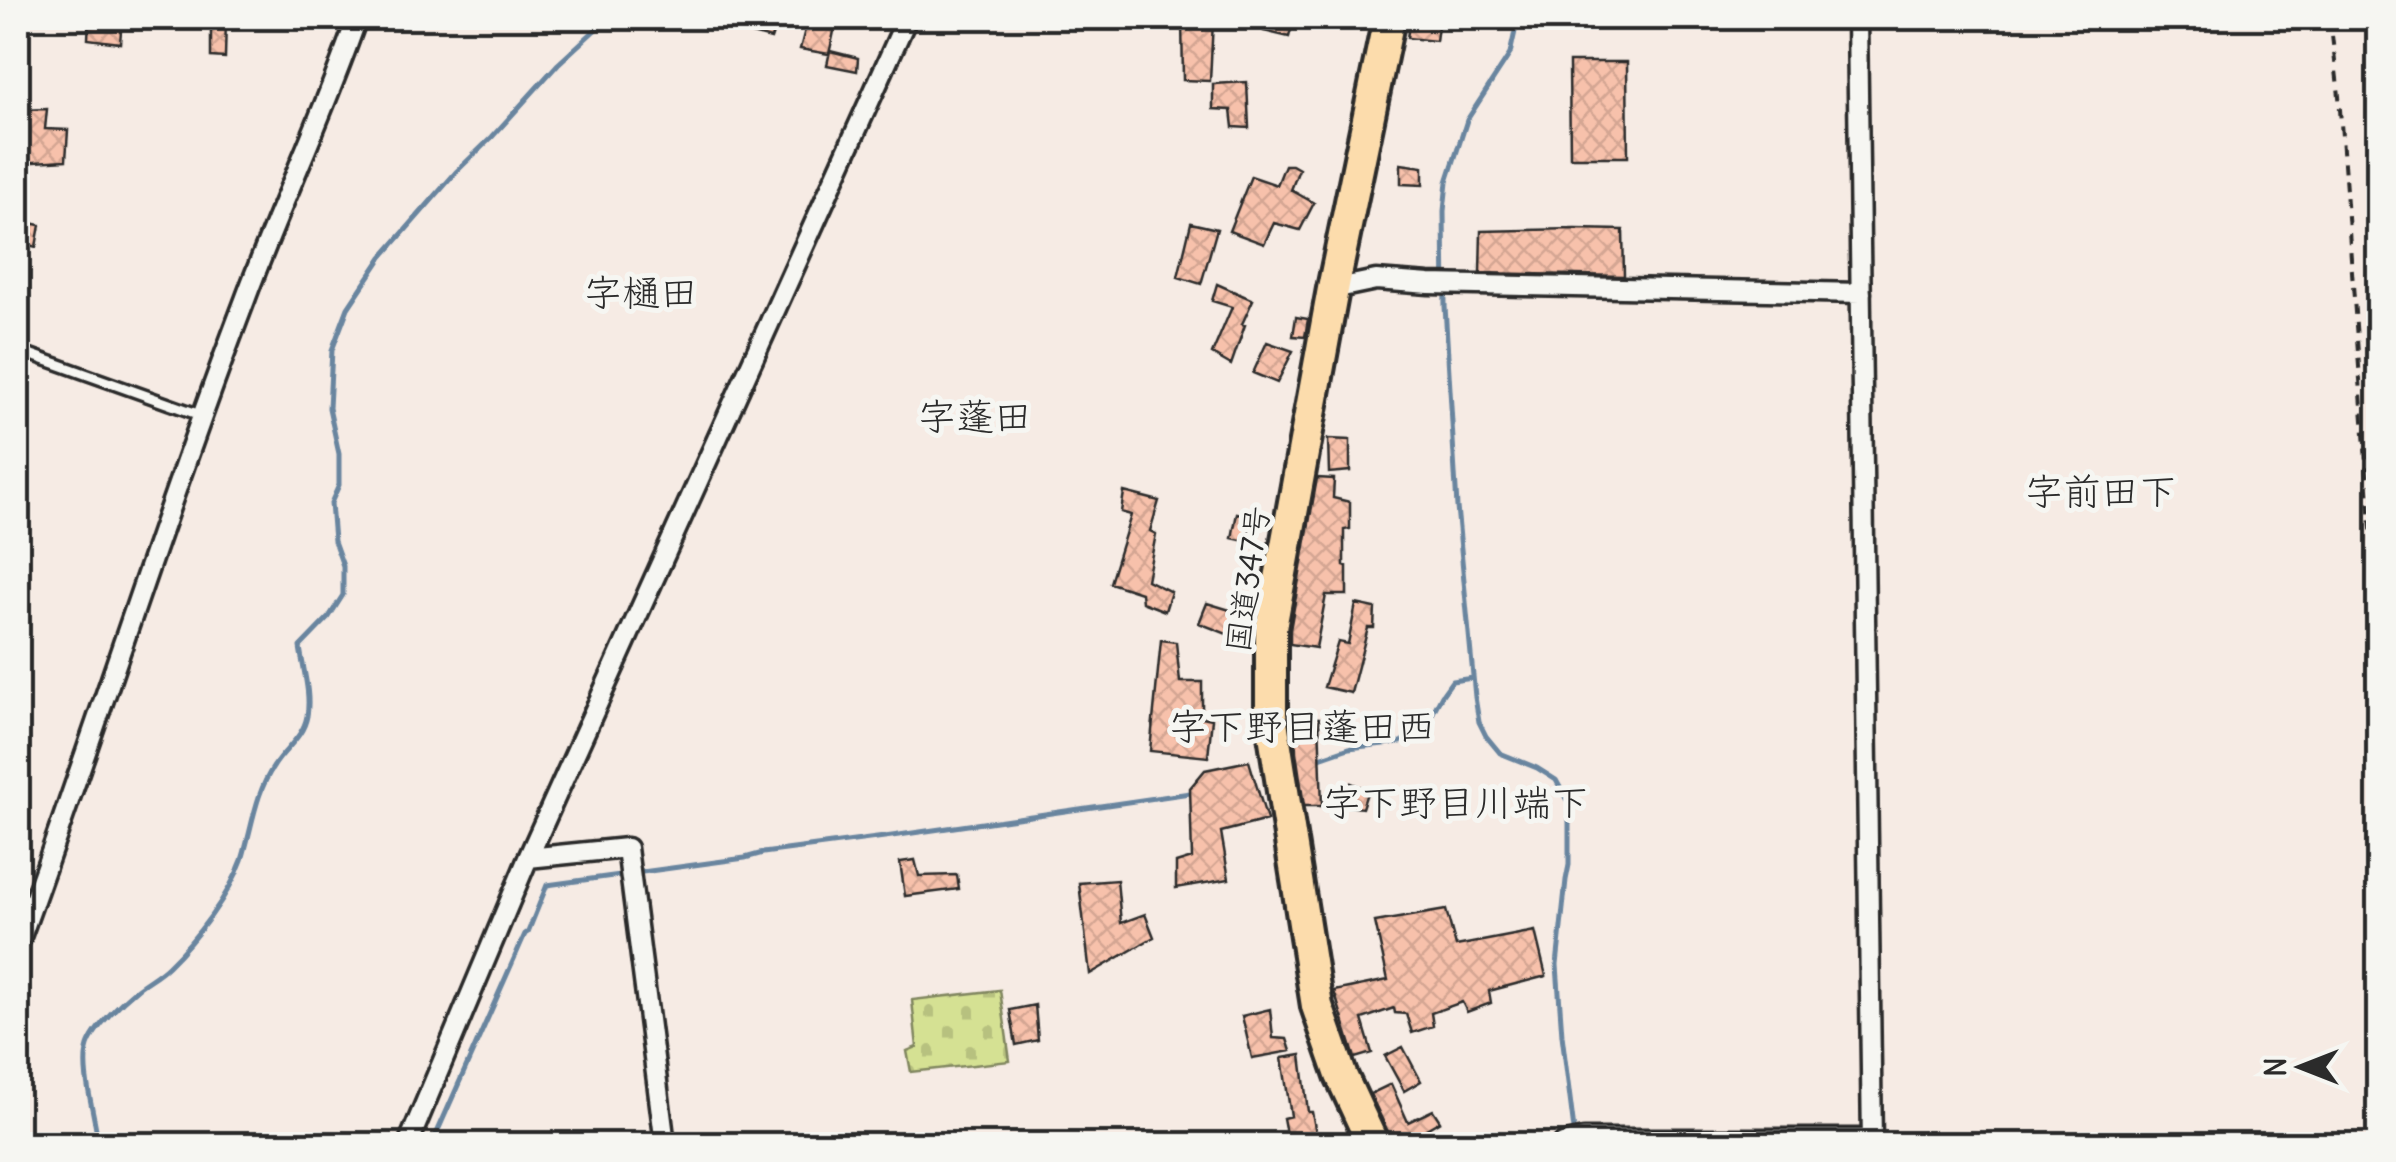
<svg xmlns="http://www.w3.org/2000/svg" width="2396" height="1162" viewBox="0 0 2396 1162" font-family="Delius,'Klee One',sans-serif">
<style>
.cemetery{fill:url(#cemetery-stones);stroke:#80865f;stroke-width:2.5}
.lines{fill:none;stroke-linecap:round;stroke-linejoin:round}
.stream{stroke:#69859f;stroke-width:5}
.building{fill:url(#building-cross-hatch);stroke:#2b2b2b;stroke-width:2.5}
.service-casing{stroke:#2b2b2b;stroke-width:16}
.minor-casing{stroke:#2b2b2b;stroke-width:25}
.trunk-casing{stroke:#2b2b2b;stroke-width:38}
.path{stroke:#2b2b2b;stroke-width:4;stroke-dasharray:10 8;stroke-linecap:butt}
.service{stroke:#f6f6f2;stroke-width:9}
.minor{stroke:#f6f6f2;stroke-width:18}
.trunk{stroke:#fcdcac;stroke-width:30}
.labels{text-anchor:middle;stroke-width:10;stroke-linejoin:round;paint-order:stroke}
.street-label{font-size:32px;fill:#2b2b2b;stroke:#f6f6f2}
.quarter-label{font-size:38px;fill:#2b2b2b;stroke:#f6f6f2}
</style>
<defs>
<pattern id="cemetery-stones" width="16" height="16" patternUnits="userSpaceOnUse" patternTransform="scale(2.5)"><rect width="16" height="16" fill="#d5e193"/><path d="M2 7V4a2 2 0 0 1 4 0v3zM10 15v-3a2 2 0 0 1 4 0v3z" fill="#b7c17f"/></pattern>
<pattern id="building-cross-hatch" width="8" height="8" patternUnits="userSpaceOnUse" patternTransform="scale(2.5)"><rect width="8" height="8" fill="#f7c1ab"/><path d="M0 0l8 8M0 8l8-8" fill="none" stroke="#d4a693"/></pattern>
</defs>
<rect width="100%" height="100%" fill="#f6ebe4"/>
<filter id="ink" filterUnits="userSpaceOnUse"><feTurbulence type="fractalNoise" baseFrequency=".01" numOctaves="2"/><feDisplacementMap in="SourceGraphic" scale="20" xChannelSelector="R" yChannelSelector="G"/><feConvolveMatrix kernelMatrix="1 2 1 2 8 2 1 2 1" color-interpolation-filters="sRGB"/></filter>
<g filter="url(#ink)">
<!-- cemetery -->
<path class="cemetery" d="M1000 990 1010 1061 911 1072 907 1051 917 1047 912 1000Z"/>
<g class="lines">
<!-- stream -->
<path class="stream" d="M1518 18 1510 54 1467 120 1447 182 1444 211 1445 306 1457 507 1475 697 1479 722 1486 736 1500 753 1537 768 1556 780 1569 804V865L1566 880 1557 965 1562 1035 1575 1138
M1317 759 1349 748 1401 742 1428 722 1442 695 1452 681 1473 678
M98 1144C96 1116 80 1072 88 1046 94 1028 122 1001 137 989 147 981 159 975 168 966 196 939 229 896 242 860 252 829 255 793 274 766 285 748 303 738 307 716 311 693 303 669 300 647L329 617 343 595V566L334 541 331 503 339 485V454L329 408 332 350 348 308 382 257 457 171 492 137 558 64 608 18
M432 1144 525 934 528 932 547 885 745 858 763 853 892 836 1197 792"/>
</g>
<!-- building -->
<path class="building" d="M89 18H122L120 43 88 39Z
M211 18H226L225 58 211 57Z
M751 18 777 21 771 39 748 33Z
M808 18H837L829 54 800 49Z
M1268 18H1294L1289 37 1264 31Z
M1410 18H1439L1436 41 1407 38Z
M1182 19 1213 21 1210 81 1183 80Z
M830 51 858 58 857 71 827 65Z
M1569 62H1627L1628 157H1570Z
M1247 82 1249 128 1233 127 1231 110 1213 109V84Z
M47 109 45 129 68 130 66 160 18 163V119L20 110Z
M1401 164 1423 167V185L1401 184Z
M1285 165H1292L1299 169 1291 190 1314 203 1300 230 1274 223 1264 244 1229 231 1251 176 1277 185Z
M18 220 40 225 36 247 18 242Z
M1191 223 1217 229 1201 284 1178 277Z
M1575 229 1623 230 1624 276 1480 273 1481 231Z
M1217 284 1253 300 1242 324 1245 325 1231 365 1212 354 1232 307 1212 301Z
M1296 317 1308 319 1305 337 1293 336Z
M1267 342 1293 351 1277 383 1253 373Z
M1328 439 1350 440V471L1329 473Z
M1317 478 1334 479 1333 498 1350 502V529L1344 530V565L1347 566V595H1326L1316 648 1290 644V630Z
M1124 492 1159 501 1150 531 1156 534 1147 580 1171 592 1165 611 1142 602 1141 593 1110 583 1131 515 1121 512Z
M1237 513 1253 517 1245 541 1232 538Z
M1207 603 1253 617 1242 640 1199 623Z
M1356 604 1375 608 1374 628H1368L1351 693 1324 687 1338 642 1348 644Z
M1161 640 1176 642 1180 682H1202V717L1212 719 1208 757 1150 751Z
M1295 717 1319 718 1322 806H1304L1296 752Z
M1249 761 1267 820 1221 832 1229 879 1176 888V863L1192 858 1190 788 1205 770Z
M1351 783 1368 790 1362 808 1346 806Z
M915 860 919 876 957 875 959 889 905 896 900 862Z
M1117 880 1121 923 1145 914 1154 937 1090 974 1079 883Z
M1446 910 1456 946 1535 931 1546 976 1489 991 1491 1003 1467 1012 1462 1002 1431 1013 1433 1026 1412 1033 1406 1014 1395 1013 1394 1008 1362 1019 1372 1053 1355 1058 1334 991 1388 980 1375 922Z
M1035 1005 1038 1040 1016 1045 1010 1010Z
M1270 1009 1273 1038 1287 1039 1291 1051 1252 1058 1242 1016Z
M1403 1047 1421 1081 1404 1091 1385 1056Z
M1301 1055 1308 1112H1312L1318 1144H1288L1283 1118 1291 1116 1282 1058Z
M1391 1084 1408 1122 1433 1110 1440 1121 1414 1136 1417 1144H1392L1390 1136 1370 1094Z"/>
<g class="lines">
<defs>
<path id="service" d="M18 350 203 416"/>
<path id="minor" d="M1857 18 1872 1144
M1333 289 1376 280 1429 284 1861 293
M528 858 627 848 665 1144
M18 945C96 731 164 513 245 300 280 205 324 114 357 18
M408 1144 528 858 907 18
M1563 1144 1584 1139H1872"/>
<path id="trunk" d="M1373 1144 1341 1075 1317 1006 1271 715V628L1333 289 1389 18"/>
</defs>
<!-- service casing -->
<use href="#service" class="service-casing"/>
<!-- minor casing -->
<use href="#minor" class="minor-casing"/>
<!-- trunk casing -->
<use href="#trunk" class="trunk-casing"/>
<!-- path -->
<path class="path" d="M2330 18 2339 96 2378 623"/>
<!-- service -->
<use href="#service" class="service"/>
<!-- minor -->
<use href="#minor" class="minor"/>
<!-- trunk -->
<use href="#trunk" class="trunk"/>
</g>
</g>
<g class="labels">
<!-- street labels -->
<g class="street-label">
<text transform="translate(1248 579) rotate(-82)" y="11">国道347号</text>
</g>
<!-- quarter labels -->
<g class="quarter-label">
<text x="641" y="306">字樋田</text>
<text x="975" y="430">字蓬田</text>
<text x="2101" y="505">字前田下</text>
<text x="1302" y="740">字下野目蓬田西</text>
<text x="1456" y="816">字下野目川端下</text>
</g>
</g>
<!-- margin -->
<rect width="2396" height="1162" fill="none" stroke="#f6f6f2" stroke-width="60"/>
<rect x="30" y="30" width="2336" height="1102" fill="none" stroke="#2b2b2b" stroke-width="4" filter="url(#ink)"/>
<!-- north arrow -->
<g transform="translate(2301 1067) rotate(270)" stroke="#f6f6f2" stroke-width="8" paint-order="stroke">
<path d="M0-8L18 38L0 25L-18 38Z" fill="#2b2b2b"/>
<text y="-15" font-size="28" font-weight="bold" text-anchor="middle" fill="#2b2b2b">N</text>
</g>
</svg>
